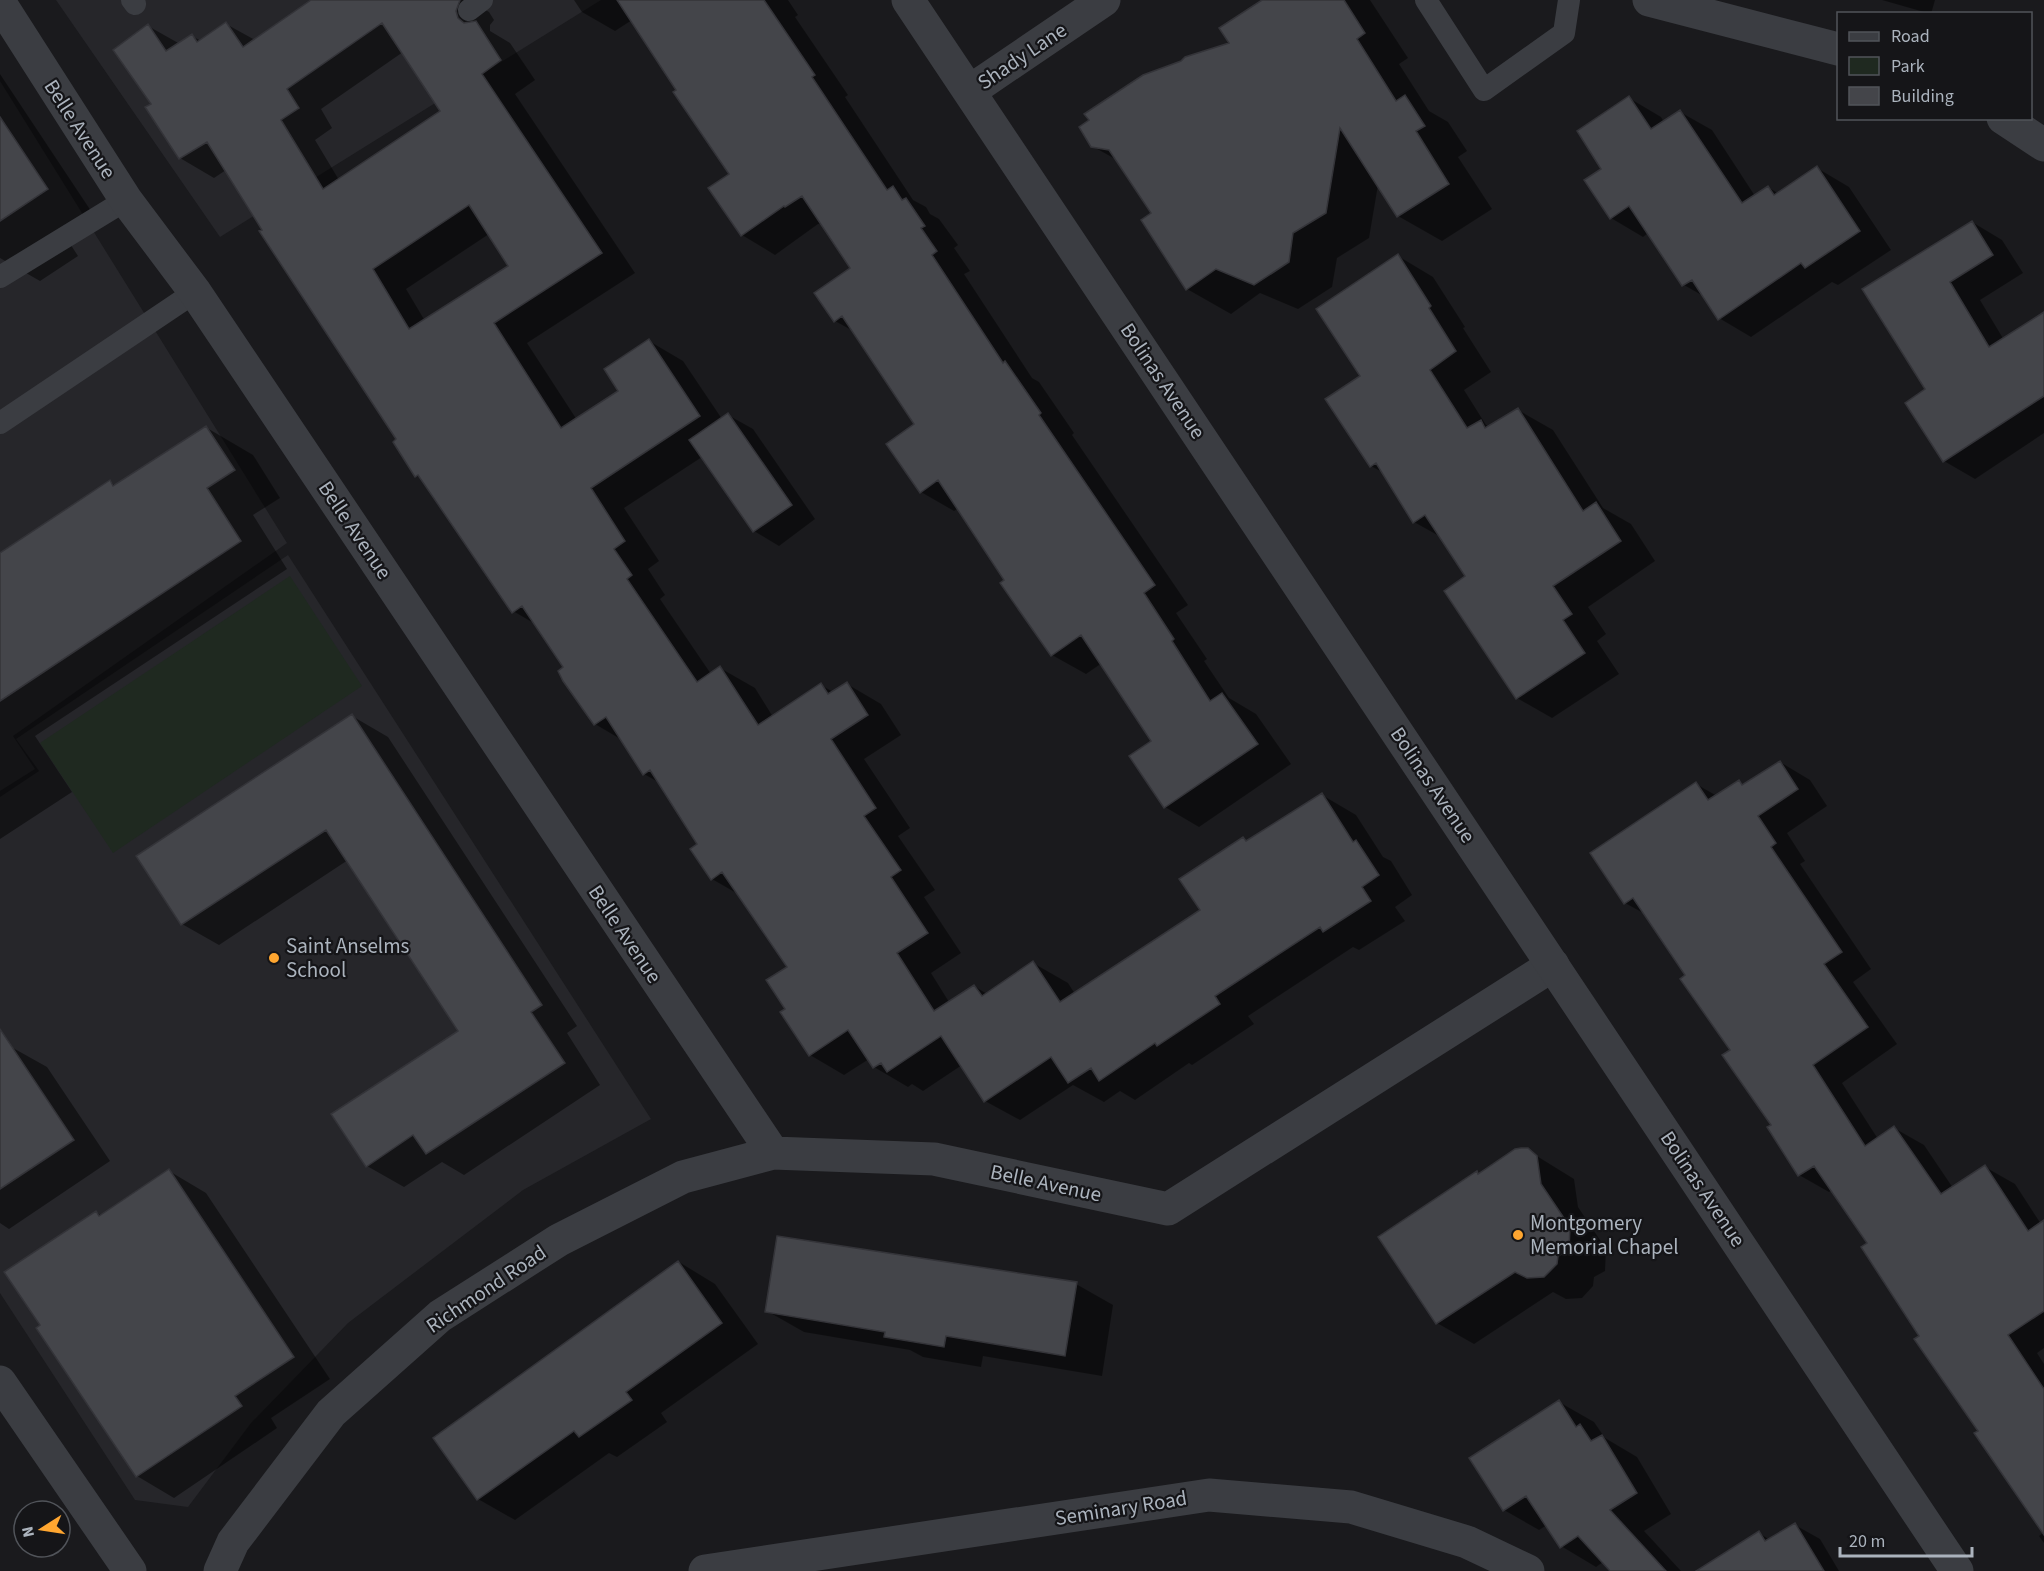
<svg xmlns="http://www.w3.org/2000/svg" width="2044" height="1571" viewBox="0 0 2044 1571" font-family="'Source Sans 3',sans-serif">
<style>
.built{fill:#26262a}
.green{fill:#1f2920}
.shadow{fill:#0007;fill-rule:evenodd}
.building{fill:#44454a;stroke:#343439;stroke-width:1.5;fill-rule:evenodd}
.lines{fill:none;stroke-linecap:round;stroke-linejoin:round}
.service{stroke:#3b3d42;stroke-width:22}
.minor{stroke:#3b3d42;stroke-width:33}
.tertiary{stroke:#3b3d42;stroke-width:33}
.poi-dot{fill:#ffa630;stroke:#151518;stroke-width:2}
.labels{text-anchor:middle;stroke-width:4.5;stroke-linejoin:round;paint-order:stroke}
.street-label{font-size:21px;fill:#abb3bd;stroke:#151518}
.poi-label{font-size:21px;fill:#abb3bd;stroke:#151518;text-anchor:start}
</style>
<rect width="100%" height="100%" fill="#1a1a1d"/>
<!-- built -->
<path class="built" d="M56 0H601L220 237Z
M0 81 287 543 13 736 35 769 0 791Z
M288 555 651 1119 523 1190 348 1323 251 1423 188 1507 135 1500 0 1293V797L39 771 16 739Z"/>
<!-- green -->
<path class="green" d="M290 576 362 686 113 853 40 743Z"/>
<!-- shadow -->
<path class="shadow" d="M313 0H468L489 12 494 20 490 25V31L510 43 535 80 515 94 635 273 527 343 577 420 620 392 649 341 683 361 722 419 728 415 753 429 815 519 779 546 754 531 702 457 624 508 659 561 648 569 665 595 660 599 711 674 720 668 755 688 773 717 821 685 833 692 847 684 881 704 901 735 864 759 910 828 898 836 935 890 924 897 961 953 931 973 949 1002 974 986 987 994 1033 963 1068 983 1075 994 1202 910 1243 838 1249 842 1322 795 1356 815 1383 857 1391 861 1412 895 1395 907 1405 921 1359 950 1353 947 1248 1016 1254 1024 1192 1065 1189 1063 1135 1100 1120 1091 1104 1102 1073 1085 1020 1120 985 1101 962 1065 923 1091 912 1084 908 1087 874 1067 869 1059 844 1075 810 1055 787 1010 789 967 738 894 712 879 699 844 660 783 644 774 622 740 595 724 565 668 537 625 513 611 422 479 416 475 398 440 226 170 214 178 180 158 153 105 148 26 180 44 192 36 201 41 226 24 255 40ZM403 52 442 111 339 180 315 140 332 128 321 109ZM489 234 510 266 425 321 406 289Z
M574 0H788L798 15 795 17 848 95 845 97 913 200 926 207 930 214 939 219 958 245 954 248 970 271 964 274 1032 378 1039 382 1074 433 1072 435 1188 605 1176 613 1207 659 1204 661 1229 698 1256 714 1291 764 1199 827 1165 807 1131 757 1153 742 1102 663 1086 674 1052 655 959 508 954 511 921 492 916 425 855 332 835 321 852 269 822 224H818L775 255 742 235 731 174 632 20 615 31 582 12Z
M1265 0H1370L1408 58 1399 64 1429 111 1448 122 1467 151 1458 157 1492 209 1442 241 1398 216 1378 185 1369 238 1337 258 1332 287 1298 309 1260 293 1231 314 1187 289 1153 214 1117 160 1092 146 1231 44Z
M1882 0H1935L1931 14Z
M0 74 95 217 65 236 78 256 40 281 0 258Z
M1629 98 1661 117 1664 122 1680 112 1712 130 1755 196 1768 187 1779 194 1817 168 1849 187 1891 250 1838 285 1832 282 1751 337 1719 318 1705 297 1684 285 1648 233 1643 237 1611 218 1603 169Z
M1972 222 2002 240 2023 273 1980 300 2004 340 2044 314V433L1975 479 1944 461 1907 403 1927 390 1864 289Z
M1398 256 1433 277 1465 327 1463 328 1491 372 1464 390 1486 425 1490 427 1518 410 1553 430 1603 508 1631 524 1655 561 1588 607 1606 634 1597 641 1619 674 1552 718 1517 698 1467 577 1441 537 1414 522 1384 473 1371 466 1362 377Z
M207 428 253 455 280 498 253 515 287 569 35 736 72 792 0 839V554L110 482 116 486Z
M352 716 388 737 577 1026 567 1033 600 1085 464 1175 442 1162 404 1187 367 1166 460 1031 348 860 219 945 182 924Z
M1780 762 1810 780 1827 806 1787 833 1805 861 1800 864 1871 969 1853 982 1897 1044 1842 1083 1878 1139 1894 1128 1924 1145 1953 1188 1985 1167 2015 1184 2041 1224 2044 1222V1348L2037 1353 2044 1364V1543L2039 1536 2044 1532 1921 1336 1869 1244 1832 1190 1829 1192 1799 1175 1732 1050 1687 976 1647 915 1625 903 1696 784 1717 796 1739 782 1745 785Z
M0 1028 13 1048 47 1067 110 1161 9 1229 0 1223Z
M1527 1150 1574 1179 1578 1207 1606 1249 1605 1271 1594 1277 1593 1286 1582 1298 1566 1299 1553 1292 1474 1344 1437 1323 1477 1173 1480 1174Z
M169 1171 206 1193 330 1379 271 1418 277 1428 174 1498 137 1476 96 1212 102 1216Z
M679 1262 715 1284 758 1344 661 1413 667 1422 617 1457 609 1453 515 1520 478 1499Z
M1076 1284 1113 1305 1102 1376 983 1356 981 1367 923 1357 910 1350 804 1332 767 1311Z
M1559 1402 1594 1422 1605 1438 1637 1457 1671 1514 1644 1531 1681 1571H1612L1603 1562 1596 1567 1561 1546 1547 1525 1539 1530 1504 1510Z
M1795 1525 1820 1539 1839 1571H1698L1759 1533 1770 1540Z"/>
<!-- building -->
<path class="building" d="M311 0H460L456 11 458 18 464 23 476 21 501 60 482 74 602 253 494 323 561 428 618 391 604 369 649 339 700 416 591 488 625 541 614 549 632 575 627 579 697 682 720 666 758 725 821 683 828 694 847 682 868 715 831 739 876 808 864 816 901 870 891 877 928 933 897 953 934 1011 974 985 982 996 1033 961 1060 1002 1200 910 1179 879 1243 837 1246 841 1322 793 1353 842 1356 840 1379 875 1362 887 1371 901 1323 932 1320 927 1215 996 1220 1004 1157 1046 1155 1043 1099 1081 1091 1068 1068 1083 1051 1057 984 1102 941 1036 887 1072 881 1063 873 1068 848 1030 809 1056 780 1012 785 1009 766 980 787 967 722 872 711 880 690 849 697 844 650 770 643 775 606 717 594 725 563 681 558 671 563 667 522 606 512 613 418 475 415 477 393 442 396 439 259 231 262 230 207 142 179 159 145 107 151 104 113 50 148 24 166 51 192 34 197 42 226 22 243 47ZM382 23 440 111 323 189 281 120 299 108 287 89ZM469 205 508 266 409 329 373 269Z
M617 0H764L815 75 812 77 887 190 893 186 902 200 906 198 925 226 921 228 937 251 932 255 1003 363 1005 361 1041 413 1039 415 1155 585 1144 593 1174 639 1172 641 1210 701 1222 693 1258 744 1164 808 1129 756 1151 741 1081 635 1051 656 1000 583 1004 580 938 480 920 493 886 444 914 424 842 316 834 322 814 293 850 268 802 196 785 207 784 206 741 236 708 188 729 174 673 92 676 90Z
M1262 0H1344L1365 33 1357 39 1396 101 1405 95 1425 126 1416 131 1449 184 1397 217 1340 128 1326 213 1293 233 1289 262 1254 285 1216 269 1186 290 1141 220 1151 213 1109 150 1091 147 1079 127 1089 120 1084 114 1143 75 1181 61 1185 57 1229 43 1219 28Z
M1629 96 1651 129 1680 110 1742 203 1768 186 1774 195 1817 166 1860 231 1805 268 1801 263 1718 320 1692 280 1682 286 1629 206 1610 219 1584 180 1601 169 1577 131Z
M0 117 48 189 0 221Z
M1972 221 1993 255 1950 282 1989 347 2044 312V396L1943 462 1905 403 1925 389 1862 289Z
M1398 254 1431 306 1429 308 1456 351 1430 370 1467 428 1481 420 1485 428 1518 408 1583 511 1596 502 1621 541 1553 586 1572 614 1563 620 1585 653 1516 699 1444 591 1465 576 1425 515 1413 523 1376 463 1370 467 1325 399 1360 376 1316 309Z
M728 413 792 505 753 532 689 440Z
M206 426 235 470 207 488 241 541 0 701V553L110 480 113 486Z
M352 714 542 1005 531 1012 565 1063 426 1154 413 1135 366 1167 331 1114 458 1031 326 830 181 925 136 856Z
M1780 761 1798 789 1758 816 1776 843 1771 847 1842 952 1824 964 1868 1027 1813 1065 1865 1146 1894 1126 1941 1194 1985 1165 2028 1231 2044 1220V1311L2008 1335 2044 1389V1535L1974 1433 1978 1431 1914 1339 1919 1336 1861 1247 1867 1243 1814 1166 1798 1176 1767 1127 1771 1125 1722 1055 1730 1050 1680 979 1685 975 1633 898 1624 904 1590 853 1696 782 1708 800 1739 780 1742 785Z
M0 1029 74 1140 0 1189Z
M1521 1148H1528L1537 1156 1541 1184 1570 1227 1569 1250 1558 1256 1557 1264 1544 1277 1527 1278 1515 1272 1436 1324 1378 1237 1477 1171 1478 1174 1515 1149Z
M169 1169 294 1357 235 1396 242 1406 136 1477 36 1328 40 1325 4 1272 96 1211 99 1216Z
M777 1236 1077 1282 1065 1356 946 1336 944 1347 884 1337 885 1332 765 1312Z
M678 1261 722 1323 626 1392 632 1400 579 1437 574 1431 477 1500 433 1438Z
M1559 1400 1576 1427 1580 1424 1591 1441 1602 1435 1637 1493 1610 1510 1666 1571H1610L1578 1536 1560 1548 1526 1496 1503 1511 1469 1458Z
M1795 1523 1824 1571H1696L1759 1531 1765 1541Z"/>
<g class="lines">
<!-- service -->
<path class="service" d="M132 0 135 4
M1426 0 1484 90 1564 33 1569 0
M469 10 482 0
M0 277 126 200
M0 423 195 292"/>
<!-- minor -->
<path class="minor" d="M1649 0 1838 49
M0 3 126 200 195 292 773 1153 934 1159 1168 1209 1553 965
M2003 118 2044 145
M0 1382 130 1571
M220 1571 233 1542 331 1413 440 1316 559 1240 683 1177 773 1153
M705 1571 1209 1495 1351 1507 1467 1542 1528 1571"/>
<!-- tertiary -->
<path class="tertiary" d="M908 0 1957 1571
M970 91 1104 0"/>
</g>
<!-- markers -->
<g class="poi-dot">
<circle cx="274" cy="958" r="6"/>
<circle cx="1518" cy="1235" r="6"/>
</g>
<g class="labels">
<!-- street labels -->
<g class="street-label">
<text transform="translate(1022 56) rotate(-34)" y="7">Shady Lane</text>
<text transform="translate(80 129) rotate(57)" y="7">Belle Avenue</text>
<text transform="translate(1163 381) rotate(56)" y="7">Bolinas Avenue</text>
<text transform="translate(355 530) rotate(56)" y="7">Belle Avenue</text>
<text transform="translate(1433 785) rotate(56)" y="7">Bolinas Avenue</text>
<text transform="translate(625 934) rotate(56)" y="7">Belle Avenue</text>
<text transform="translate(1046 1183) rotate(12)" y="7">Belle Avenue</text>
<text transform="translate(1703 1189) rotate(56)" y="7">Bolinas Avenue</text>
<text transform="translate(486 1289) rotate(-34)" y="7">Richmond Road</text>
<text transform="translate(1121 1508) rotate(-9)" y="7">Seminary Road</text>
</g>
<!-- poi labels -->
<g class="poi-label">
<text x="286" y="953">Saint Anselms<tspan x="286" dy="24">School</tspan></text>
<text x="1530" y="1230">Montgomery<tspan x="1530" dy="24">Memorial Chapel</tspan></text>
</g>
</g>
<!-- legend -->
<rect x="1837" y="12" width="195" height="108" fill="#151518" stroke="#51545a" stroke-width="1.5"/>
<rect x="1849" y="32" width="30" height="9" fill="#3b3d42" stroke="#51545a" stroke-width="1.5"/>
<text x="1891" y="42" font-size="18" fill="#abb3bd">Road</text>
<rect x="1849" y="57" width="30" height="18" fill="#1f2920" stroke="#51545a" stroke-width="1.5"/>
<text x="1891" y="72" font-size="18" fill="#abb3bd">Park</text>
<rect x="1849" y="87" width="30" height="18" fill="#44454a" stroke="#51545a" stroke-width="1.5"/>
<text x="1891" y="102" font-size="18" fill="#abb3bd">Building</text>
<!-- north arrow -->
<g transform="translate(42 1529) rotate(258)"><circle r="28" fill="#151518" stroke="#51545a" stroke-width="1.5"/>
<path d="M0-4.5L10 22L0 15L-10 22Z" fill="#ffa630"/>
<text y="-9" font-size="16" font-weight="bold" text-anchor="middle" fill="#abb3bd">N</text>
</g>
<!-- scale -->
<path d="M1840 1547v9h132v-9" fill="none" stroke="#abb3bd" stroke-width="3"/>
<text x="1849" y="1547" font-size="18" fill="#abb3bd" stroke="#151518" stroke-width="4.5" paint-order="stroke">20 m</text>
</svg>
